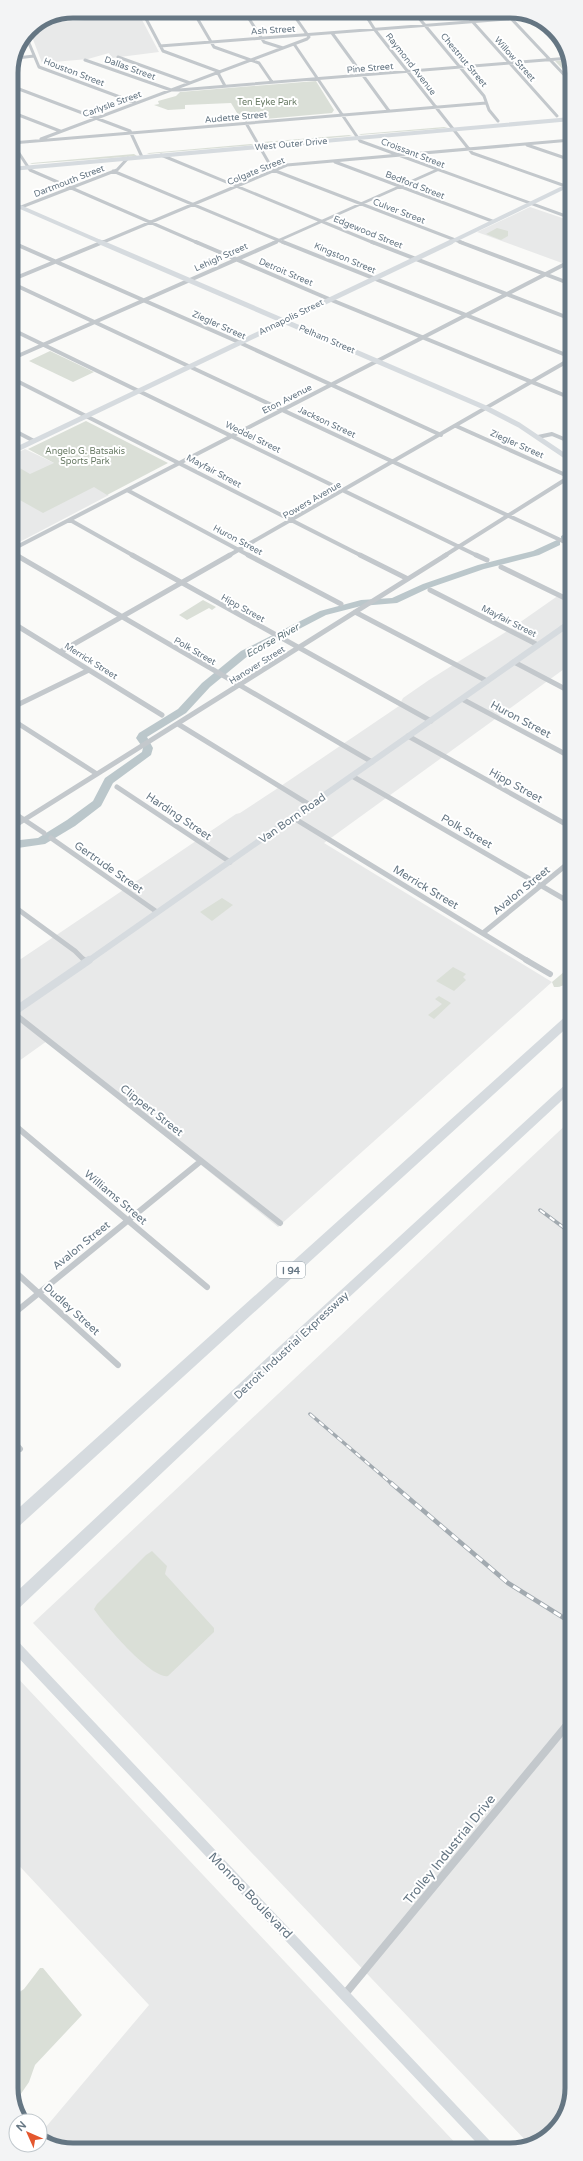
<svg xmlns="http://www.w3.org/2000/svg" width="583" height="2161" viewBox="0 0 583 2161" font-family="'Varela Round',sans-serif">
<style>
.built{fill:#e8e9e9}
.green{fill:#dadfd7}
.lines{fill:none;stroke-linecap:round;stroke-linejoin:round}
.river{fill:#bbc7cb;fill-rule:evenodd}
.street-far4{stroke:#c3c8cc;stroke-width:3}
.street-far3{stroke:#c3c8cc;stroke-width:4}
.street-far2{stroke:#c3c8cc;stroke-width:5}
.street-far1{stroke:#c3c8cc;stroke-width:6}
.street{stroke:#c3c8cc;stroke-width:8}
.secondary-far4{stroke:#d6dbdf;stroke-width:4}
.secondary-far3{stroke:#d6dbdf;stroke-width:5}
.secondary-far2{stroke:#d6dbdf;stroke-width:6}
.secondary-far1{stroke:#d6dbdf;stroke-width:8}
.secondary{stroke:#d6dbdf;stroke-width:11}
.highway{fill:#d6dbdf;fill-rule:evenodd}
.rail-far1-casing{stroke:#a2aab0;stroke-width:3.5}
.rail-casing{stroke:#a2aab0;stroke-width:4.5}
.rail-far1{stroke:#fff;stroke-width:2;stroke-dasharray:6;stroke-linecap:butt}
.rail{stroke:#fff;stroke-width:3;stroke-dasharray:8;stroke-linecap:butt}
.labels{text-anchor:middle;stroke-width:4;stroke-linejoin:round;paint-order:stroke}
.far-street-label{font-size:9px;fill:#657683;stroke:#fff}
.far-park-label{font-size:9px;fill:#687a64;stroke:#fff}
.far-water-label{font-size:10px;font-style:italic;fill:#60757c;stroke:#fff}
.shield{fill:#fff;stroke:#939fa8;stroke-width:1}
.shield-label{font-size:10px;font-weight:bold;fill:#657683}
.street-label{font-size:11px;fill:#657683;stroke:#fff}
.near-street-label{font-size:13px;fill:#657683;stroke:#fff}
.rim{fill:none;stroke:#657683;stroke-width:5}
</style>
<rect width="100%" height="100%" fill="#fafaf8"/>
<!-- built -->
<path class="built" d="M140 16 159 52 112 58 109 53 88 59 42 63 29 29 44 23Z
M530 207 571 221V258L562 263 477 232Z
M25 449 54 463 109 495 12 546 11 456Z
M559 595 571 601V664L324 843 552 982 278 1227 47 1041 12 1066V965L236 814 240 813 275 790 399 706 403 698 429 680 509 630Z
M571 1120 572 2089 557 2129 530 2145 33 1623Z
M12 1672 461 2149 68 2150 40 2138V2134L149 2005 12 1858Z"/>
<!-- green -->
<path class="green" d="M570 60 571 77H570L555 61Z
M316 81 334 110 332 113 242 121 231 103 185 105V109L168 110 154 105 159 104 158 101 176 96 180 92Z
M444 127 448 128 359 135 361 134Z
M349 135 352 136 262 144 263 142Z
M251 144 255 145 147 154 149 153Z
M134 154 137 156 30 164 32 163Z
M497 228 508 231V236L501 240 486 234Z
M50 351 94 372 73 382 29 361Z
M86 421 168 463 107 495 94 487 43 513 11 495V463L30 474 54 463 28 449Z
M203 600 216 607 212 610 209 608 187 620 179 615Z
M222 898 233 905 212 921 200 912Z
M571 966C571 978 567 988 554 987L552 982Z
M453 967 466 974 463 977 466 980 454 991 436 981Z
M439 996 451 1003 434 1019 428 1015 442 1004 435 999Z
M152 1551 167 1566 165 1574 214 1628V1632L168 1676C152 1680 103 1623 94 1609L97 1604 146 1555Z
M40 1968H43L82 2015 35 2065 29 2082 14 2104 12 2101V1997L24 1989Z"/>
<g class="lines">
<!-- river -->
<path class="river" d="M571 531V538L561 540V536Z
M557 540 560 541V545L539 555 484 569 429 588 397 603 361 606 326 615 249 655 210 687 186 713 147 737 153 748 151 755 113 783 101 806 75 826 45 844 11 849V841L38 838 67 820 93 801 105 778 142 752 143 748 136 738 139 733 178 709 202 683 241 651 320 611 361 600 392 598 423 584 478 565 533 551Z"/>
<!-- street-far4 -->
<path class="street-far4" d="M142 11 163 51 220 72
M193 11 214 47 259 63 272 82
M244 11 264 42 283 48
M363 11 375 30 472 153 571 188
M413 11 484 96 489 110 498 121
M463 11 557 116
M504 11 571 82
M66 14 95 11
M144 14 179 11
M338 14 341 16 334 15Z
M341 15 364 13
M332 33 389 111
M26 36 39 67 136 103
M294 44 360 141 571 218
M160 46 531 17
M118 57 190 83
M17 58 34 56
M85 60 171 90H179L570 58
M218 73 225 86
M11 86 130 131 142 157
M11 112 60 131
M569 115 571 116
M246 123 273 170 463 243
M41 139 307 39 309 37 291 11
M11 141 30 170 198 243
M12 143 486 103
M527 145 571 160
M161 155 374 243
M335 162 492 221
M113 171 285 243
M11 211 117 170 128 158
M101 243 287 165 571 140
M273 243 437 170"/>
<!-- street-far3 -->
<path class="street-far3" d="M11 242 234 340 441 435
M196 242 329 299 571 398
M283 242 571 357
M372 242 571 319
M460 242 571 284
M11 280 103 242
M11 283 571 545
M11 329 478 556
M11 359 276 242
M11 378 362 556
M456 426 570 477
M11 429 34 441
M538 437 552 434 571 442
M127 490 250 556
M70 520 134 556
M11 550 571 261
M11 552 17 556
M228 556 571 359
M444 556 571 476"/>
<!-- street-far2 -->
<path class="street-far2" d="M16 555 372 762
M132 555 431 721
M248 555 341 604
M360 555 408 579
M476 555 487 560
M501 567 571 601
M430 590 538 645
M355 612 487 681
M11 622 162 715
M562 628 571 633
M60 652 230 555
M514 662 571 692
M462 699 571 757
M11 708 89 670
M11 719 97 774
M178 724 310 805
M408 736 571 827
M352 776 571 903
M117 787 230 862
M11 811 44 833
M292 817 528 961
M11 828 446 555
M51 838 157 912
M12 905 75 951 85 961
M483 933 571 861"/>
<!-- street-far1 -->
<path class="street-far1" d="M84 960 85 961
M526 960 550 974
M12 1012 280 1223
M12 1123 207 1287
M12 1269 118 1365
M12 1315 201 1161
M12 1440 20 1449"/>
<!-- street -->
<path class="street" d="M345 1994 572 1719"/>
<!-- secondary-far4 -->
<path class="secondary-far4" d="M11 169 571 119
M11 203 103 243
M449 243 571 184"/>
<!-- secondary-far3 -->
<path class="secondary-far3" d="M100 242 486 408 519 425 571 460
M11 452 451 242"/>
<!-- secondary-far2 -->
<path class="secondary-far2" d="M88 961 571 622"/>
<!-- secondary-far1 -->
<path class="secondary-far1" d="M12 1013 89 960"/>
<!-- secondary -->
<path class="secondary" d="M12 1643 490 2149"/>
<!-- highway -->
<path class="highway" d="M571 1014V1024L17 1528 12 1529V1514L567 1015Z
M571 1082V1092L276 1365 17 1610 12 1612V1596L268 1357 567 1083Z"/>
<defs>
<path id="rail-far1" d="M540 1210 571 1233
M310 1414 392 1484"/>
<path id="rail" d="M391 1483 508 1583 572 1623"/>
</defs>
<!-- rail-far1 casing -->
<use href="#rail-far1" class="rail-far1-casing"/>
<!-- rail casing -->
<use href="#rail" class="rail-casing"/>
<!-- rail-far1 -->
<use href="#rail-far1" class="rail-far1"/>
<!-- rail -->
<use href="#rail" class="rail"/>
</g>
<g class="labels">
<!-- far-street labels -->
<g class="far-street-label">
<text transform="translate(273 30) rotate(-4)" y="3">Ash Street</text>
<text transform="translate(515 59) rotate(48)" y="3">Willow Street</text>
<text transform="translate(464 60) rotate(50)" y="3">Chestnut Street</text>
<text transform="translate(411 64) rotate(52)" y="3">Raymond Avenue</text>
<text transform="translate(130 68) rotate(20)" y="3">Dallas Street</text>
<text transform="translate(370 68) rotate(-5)" y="3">Pine Street</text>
<text transform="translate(74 72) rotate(21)" y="3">Houston Street</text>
<text transform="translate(112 104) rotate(-20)" y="3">Carlysle Street</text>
<text transform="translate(236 117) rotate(-5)" y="3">Audette Street</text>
<text transform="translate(291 144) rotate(-5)" y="3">West Outer Drive</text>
<text transform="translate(413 153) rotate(21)" y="3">Croissant Street</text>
<text transform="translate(256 171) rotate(-22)" y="3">Colgate Street</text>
<text transform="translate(69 181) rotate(-21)" y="3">Dartmouth Street</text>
<text transform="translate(415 185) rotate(21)" y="3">Bedford Street</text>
<text transform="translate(399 211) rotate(21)" y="3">Culver Street</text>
<text transform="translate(368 232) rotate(22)" y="3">Edgewood Street</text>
<text transform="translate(221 257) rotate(-24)" y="3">Lehigh Street</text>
<text transform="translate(345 258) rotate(23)" y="3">Kingston Street</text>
<text transform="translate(286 272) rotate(23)" y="3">Detroit Street</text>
<text transform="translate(291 317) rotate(-26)" y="3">Annapolis Street</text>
<text transform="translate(219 325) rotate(24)" y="3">Ziegler Street</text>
<text transform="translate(327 339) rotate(23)" y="3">Pelham Street</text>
<text transform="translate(287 399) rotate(-27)" y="3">Eton Avenue</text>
<text transform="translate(327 422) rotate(25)" y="3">Jackson Street</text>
<text transform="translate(253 437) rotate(26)" y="3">Weddel Street</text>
<text transform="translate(517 444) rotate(24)" y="3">Ziegler Street</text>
<text transform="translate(214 471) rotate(28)" y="3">Mayfair Street</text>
<text transform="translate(312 500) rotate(-30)" y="3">Powers Avenue</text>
<text transform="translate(238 540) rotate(28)" y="3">Huron Street</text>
<text transform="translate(243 608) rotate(29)" y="3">Hipp Street</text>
<text transform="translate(509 621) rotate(27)" y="3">Mayfair Street</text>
<text transform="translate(195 651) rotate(30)" y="3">Polk Street</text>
<text transform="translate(91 661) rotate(32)" y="3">Merrick Street</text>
<text transform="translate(257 665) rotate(-32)" y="3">Hanover Street</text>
</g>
<!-- far-park labels -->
<g class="far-park-label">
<text x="267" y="105">Ten Eyke Park</text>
<text x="85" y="454">Angelo G. Batsakis<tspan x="85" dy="10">Sports Park</tspan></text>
</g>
<!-- far-water labels -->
<g class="far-water-label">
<text transform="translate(272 640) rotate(-29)" y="4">Ecorse River</text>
</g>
<!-- shield labels -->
<rect class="shield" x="277" y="1262" width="28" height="16" rx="3"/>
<g class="shield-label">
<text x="291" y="1274">I 94</text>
</g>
<!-- street labels -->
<g class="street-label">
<text transform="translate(521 719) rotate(28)" y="4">Huron Street</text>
<text transform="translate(516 785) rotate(29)" y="4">Hipp Street</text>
<text transform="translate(179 816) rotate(34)" y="4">Harding Street</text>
<text transform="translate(292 818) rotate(-35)" y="4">Van Born Road</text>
<text transform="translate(467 831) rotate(30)" y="4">Polk Street</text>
<text transform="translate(109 867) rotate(35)" y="4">Gertrude Street</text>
<text transform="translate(426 887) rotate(31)" y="4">Merrick Street</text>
<text transform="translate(521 890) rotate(-39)" y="4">Avalon Street</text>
<text transform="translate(152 1110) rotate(38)" y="4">Clippert Street</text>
<text transform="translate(116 1197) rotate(40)" y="4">Williams Street</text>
<text transform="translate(81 1245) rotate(-39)" y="4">Avalon Street</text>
<text transform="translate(72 1309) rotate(42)" y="4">Dudley Street</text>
<text transform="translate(291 1345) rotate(-43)" y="4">Detroit Industrial Expressway</text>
</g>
<!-- near-street labels -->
<g class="near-street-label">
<text transform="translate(449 1849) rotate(-51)" y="5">Trolley Industrial Drive</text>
<text transform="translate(251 1895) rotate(46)" y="5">Monroe Boulevard</text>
</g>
</g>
<!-- crop -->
<path d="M0 0H583V2161H0ZM73 18H510A55 55 0 0 1 565 73V2088A55 55 0 0 1 510 2143H73A55 55 0 0 1 18 2088V73A55 55 0 0 1 73 18Z" fill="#f3f4f5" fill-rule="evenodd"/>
<path class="rim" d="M73 18H510A55 55 0 0 1 565 73V2088A55 55 0 0 1 510 2143H73A55 55 0 0 1 18 2088V73A55 55 0 0 1 73 18Z"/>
<!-- north arrow -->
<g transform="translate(28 2133) rotate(315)"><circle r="19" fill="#ffffff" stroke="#c1c8cd"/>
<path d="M0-3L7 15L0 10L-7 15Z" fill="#e4572e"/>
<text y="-6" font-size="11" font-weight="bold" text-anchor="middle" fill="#657683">N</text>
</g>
</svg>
